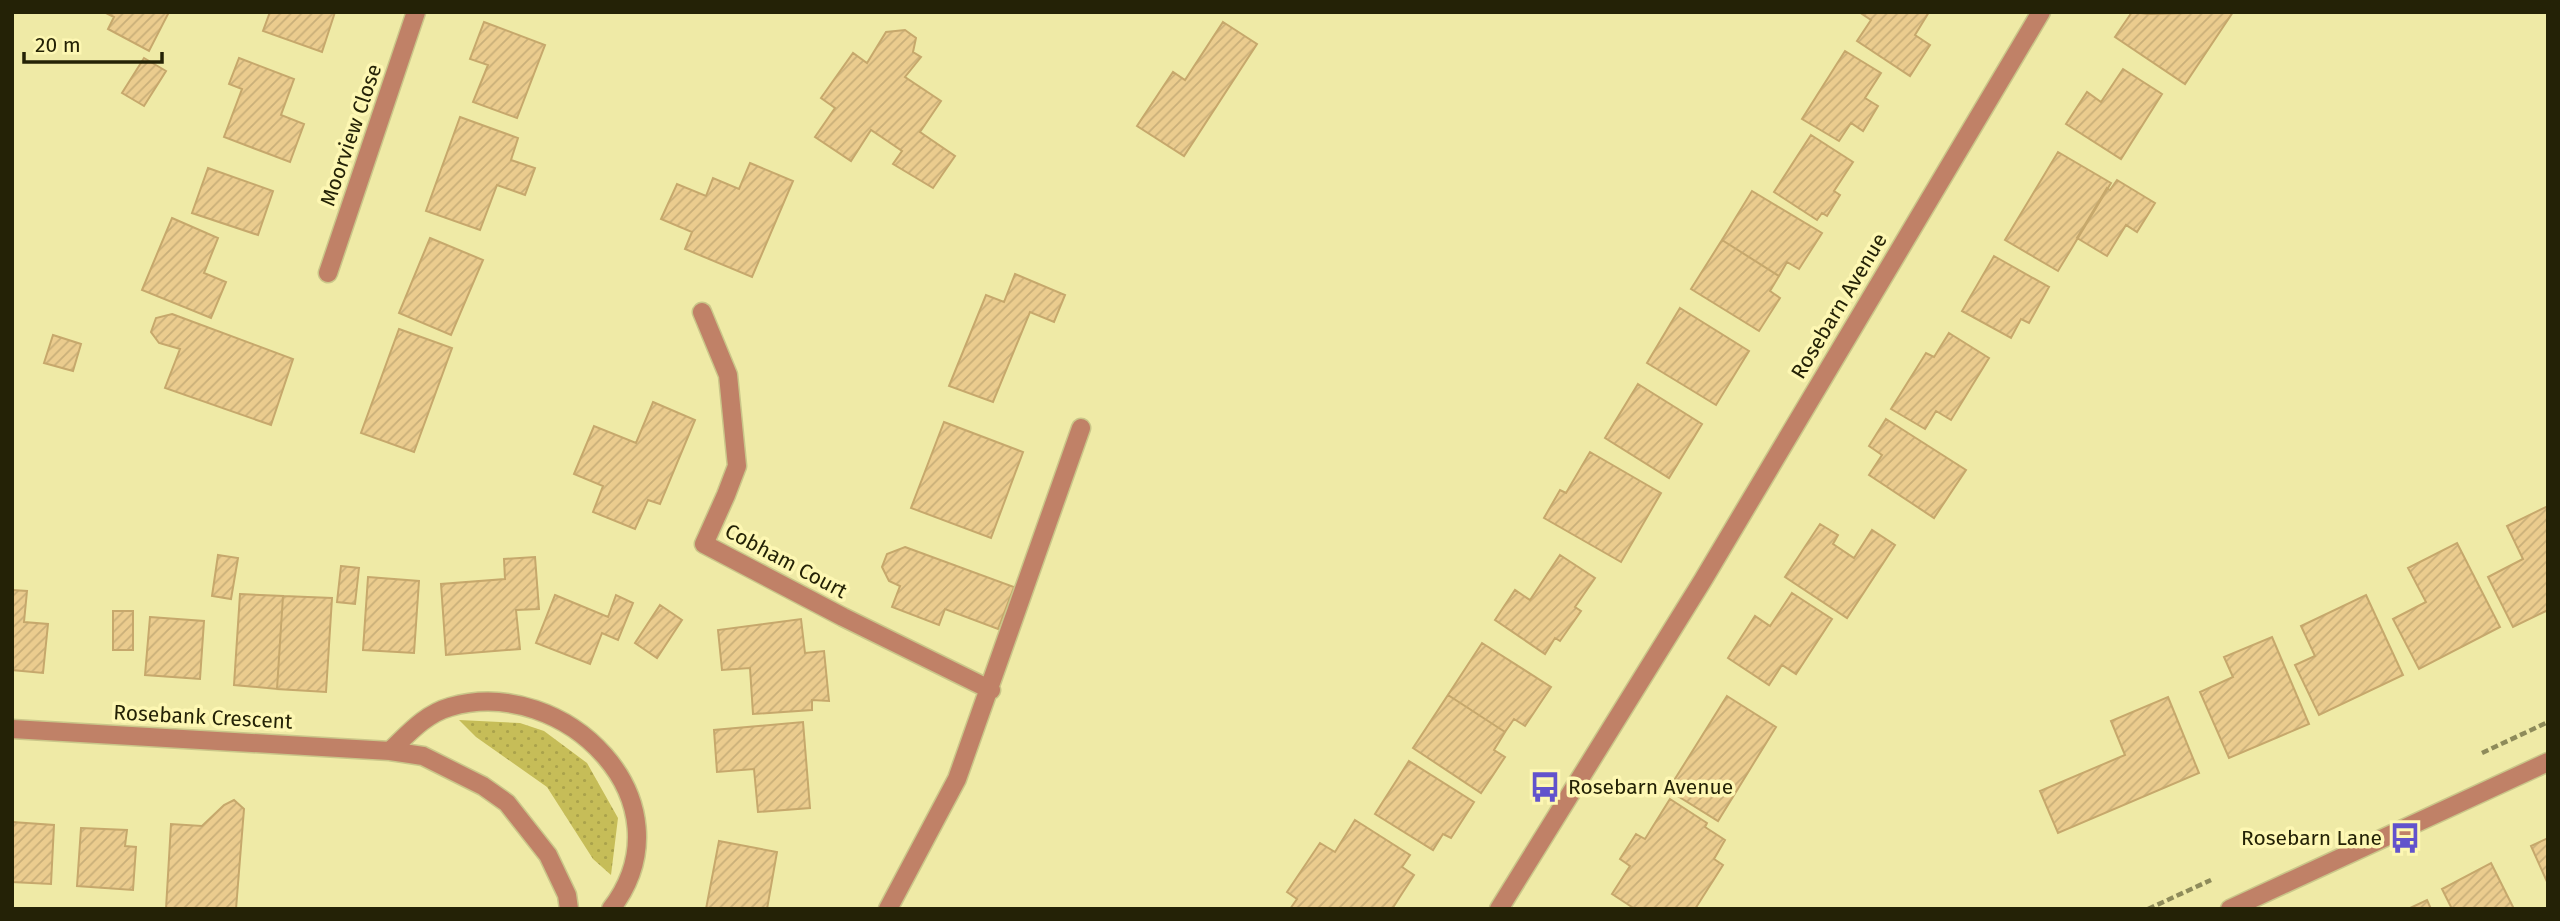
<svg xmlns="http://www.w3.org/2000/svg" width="2560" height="921" viewBox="0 0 2560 921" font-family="'Fira Sans',sans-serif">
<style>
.grass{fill:url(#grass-dots)}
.building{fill:url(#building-hatch);stroke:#c6a86c;stroke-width:2}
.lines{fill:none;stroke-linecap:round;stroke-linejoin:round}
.minor-casing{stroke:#cac689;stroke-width:21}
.path{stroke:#8e8b5a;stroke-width:4.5;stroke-dasharray:7 3.5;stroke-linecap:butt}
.minor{stroke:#c08167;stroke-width:18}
.labels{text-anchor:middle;stroke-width:7;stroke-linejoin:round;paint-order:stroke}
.street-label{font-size:21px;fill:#242206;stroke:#fdf7b3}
.poi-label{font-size:21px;fill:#242206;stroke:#fdf7b3;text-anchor:start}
</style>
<defs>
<pattern id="grass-dots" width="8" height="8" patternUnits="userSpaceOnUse" patternTransform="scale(1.75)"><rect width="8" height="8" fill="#c6bd58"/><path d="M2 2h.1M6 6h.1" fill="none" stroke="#aaa24b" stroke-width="1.8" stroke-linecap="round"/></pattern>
<pattern id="building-hatch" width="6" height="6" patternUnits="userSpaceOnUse" patternTransform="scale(1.75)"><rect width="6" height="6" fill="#ebcc8e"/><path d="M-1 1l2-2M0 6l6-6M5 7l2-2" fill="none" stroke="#c9af79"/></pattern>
</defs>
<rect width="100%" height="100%" fill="#efeaa6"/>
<!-- grass -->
<path class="grass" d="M459 720 520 723 544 731 587 763 618 818 611 875 593 859 547 787 476 737Z"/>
<!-- building -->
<path class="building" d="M104 12H169L149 51 108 29 114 17Z
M270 12H335L322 52 263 31Z
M1859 12H1929L1915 35 1930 45 1910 76 1857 41 1871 20Z
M2132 12 2148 14 2233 12 2185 84 2115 37Z
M484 22 545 45 517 118 473 102 488 65 470 59Z
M1223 22 1257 44 1184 156 1137 126 1173 72 1185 80Z
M905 30 916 38 913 52 921 57 905 77 941 101 920 132 955 156 933 188 893 164 902 151 871 130 851 161 815 137 835 108 821 98 853 53 867 63 886 32Z
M1845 51 1881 73 1865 98 1878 106 1863 131 1851 123 1839 141 1802 119Z
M144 58 166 71 144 106 122 93Z
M239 58 294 79 281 115 304 124 290 162 224 137 242 89 229 84Z
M2123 69 2162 94 2121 159 2066 124 2087 92 2101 102Z
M460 117 518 138 511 160 535 168 525 195 497 185 480 230 426 211Z
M1811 135 1853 162 1834 191 1840 195 1827 216 1822 213 1817 220 1774 192Z
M2058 152 2111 183 2058 271 2005 240Z
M750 163 793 181 752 277 685 249 692 232 661 219 677 184 706 196 713 178 739 189Z
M208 168 273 191 258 235 192 213Z
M2117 180 2155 203 2137 232 2126 225 2107 256 2077 238 2107 188 2110 190Z
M1752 191 1822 233 1799 269 1787 262 1779 276 1722 240Z
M172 218 218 238 204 273 226 282 211 318 142 290Z
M430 238 483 260 451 335 399 313Z
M1722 240 1779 276 1770 291 1780 298 1759 331 1691 289Z
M1994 256 2049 287 2029 323 2021 319 2011 338 1962 311Z
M1015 274 1065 295 1054 322 1030 312 993 402 949 386 986 295 1004 302Z
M1680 308 1749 351 1716 405 1647 363Z
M172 314 293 359 271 425 165 388 180 349 159 343 151 332 156 318Z
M399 329 452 348 414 452 361 433Z
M1949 333 1989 358 1951 420 1936 411 1925 429 1891 409 1926 353 1934 357Z
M53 335 81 344 73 371 44 363Z
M1638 384 1702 424 1669 478 1605 438Z
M653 402 695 420 660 504 648 500 635 529 593 512 603 486 574 474 594 426 636 443Z
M1886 419 1966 470 1934 518 1869 475 1882 455 1869 446Z
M944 422 1023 452 991 538 911 508Z
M1590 452 1661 493 1621 562 1544 518 1560 490 1566 493Z
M2548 506V610L2513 627 2488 577 2523 559 2507 526Z
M1820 524 1838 535 1833 544 1854 558 1872 530 1895 545 1847 618 1785 577Z
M2457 543 2500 627 2419 669 2393 619 2426 602 2408 568Z
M905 547 1014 587 998 629 945 609 939 625 892 607 900 586 889 581 882 567 887 554Z
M218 555 238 558 231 599 212 596Z
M1560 555 1595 578 1575 607 1581 611 1560 641 1555 638 1545 654 1495 620 1515 590 1530 600Z
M535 557 539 609 516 610 520 649 446 655 441 584 505 579 504 559Z
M341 566 359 568 355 604 337 602Z
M368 577 419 581 414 653 363 650Z
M12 590 27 591 24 622 48 624 43 673 12 670Z
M1792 593 1832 619 1796 674 1782 665 1769 685 1728 658 1755 616 1770 626Z
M240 594 283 596 277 689 234 685Z
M555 595 608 617 616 595 633 603 618 640 602 633 590 664 536 643Z
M2366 595 2403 675 2319 715 2295 665 2315 656 2301 626Z
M283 596 332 598 326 692 277 689Z
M660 605 682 620 657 658 635 643Z
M113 611H133V650H113Z
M150 617 204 621 200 679 145 675Z
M801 619 805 653 824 651 829 701 812 700V710L753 714 750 668 722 670 718 630Z
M2272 637 2309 724 2229 758 2200 692 2233 677 2224 657Z
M1482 643 1551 687 1525 726 1514 719 1505 732 1448 695Z
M1448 695 1505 732 1494 750 1505 757 1481 793 1413 748Z
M1727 696 1776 727 1718 821 1668 790Z
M2168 697 2199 773 2058 833 2040 791 2125 755 2111 721Z
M803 722 810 808 758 812 754 769 717 772 714 730Z
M1409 761 1474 802 1451 838 1443 834 1433 850 1375 814Z
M1670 799 1707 823 1705 827 1725 840 1714 859 1723 865 1695 909H1635L1612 894 1630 866 1620 859 1636 834 1645 839Z
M234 800 244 809 236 909H166L171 824 202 826 224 805Z
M1355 820 1410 855 1402 867 1414 875 1392 909H1290L1297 899 1287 892 1320 843 1335 852Z
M12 822 54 825 51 884 12 882Z
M81 828 127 830 125 846 136 847 133 890 77 886Z
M2548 838V884L2531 846Z
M719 841 777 852 767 909H706Z
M2491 863 2514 909H2452L2442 889Z
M2427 900 2431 909H2408Z"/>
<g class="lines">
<defs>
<path id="minor" d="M328 273 416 12
M702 312 728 375 737 466 726 495 704 544 843 617 991 690
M12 729 390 751 423 756 483 786 507 803 548 855 567 895 569 909
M390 751C408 734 425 714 450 707 565 674 693 802 611 909
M888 909 957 779 1081 428
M1499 909 1703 580 2041 12
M2230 909 2548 762"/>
</defs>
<!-- minor casing -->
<use href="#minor" class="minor-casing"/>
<!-- path -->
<path class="path" d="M2482 753 2548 722
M2148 909 2211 880"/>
<!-- minor -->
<use href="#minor" class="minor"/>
</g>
<!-- icons -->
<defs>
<symbol id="bus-bare" viewBox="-9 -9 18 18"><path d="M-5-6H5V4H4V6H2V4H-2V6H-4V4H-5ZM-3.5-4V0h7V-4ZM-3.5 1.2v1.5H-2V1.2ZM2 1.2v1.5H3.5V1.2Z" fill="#6253cc" stroke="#fdf7b3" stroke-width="2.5" paint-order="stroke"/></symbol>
</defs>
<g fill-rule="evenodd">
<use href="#bus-bare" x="1523" y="765" width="44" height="44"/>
<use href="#bus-bare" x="2383" y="816" width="44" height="44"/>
</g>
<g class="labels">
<!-- street labels -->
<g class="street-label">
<text transform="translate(351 135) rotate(-71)" y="7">Moorview Close</text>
<text transform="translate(1839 306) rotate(-59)" y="7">Rosebarn Avenue</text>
<text transform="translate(786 561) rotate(28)" y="7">Cobham Court</text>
<text transform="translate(203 717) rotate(3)" y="7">Rosebank Crescent</text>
</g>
<!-- poi labels -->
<g class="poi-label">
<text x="1568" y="794">Rosebarn Avenue</text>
<text x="2382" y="845" text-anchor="end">Rosebarn Lane</text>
</g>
</g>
<!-- border -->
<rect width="2560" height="921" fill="none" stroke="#242206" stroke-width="28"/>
<!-- scale -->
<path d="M24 52v10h138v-10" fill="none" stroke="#242206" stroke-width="3.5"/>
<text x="35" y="52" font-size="21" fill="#242206" stroke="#fdf7b3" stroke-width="5" paint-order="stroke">20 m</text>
</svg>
